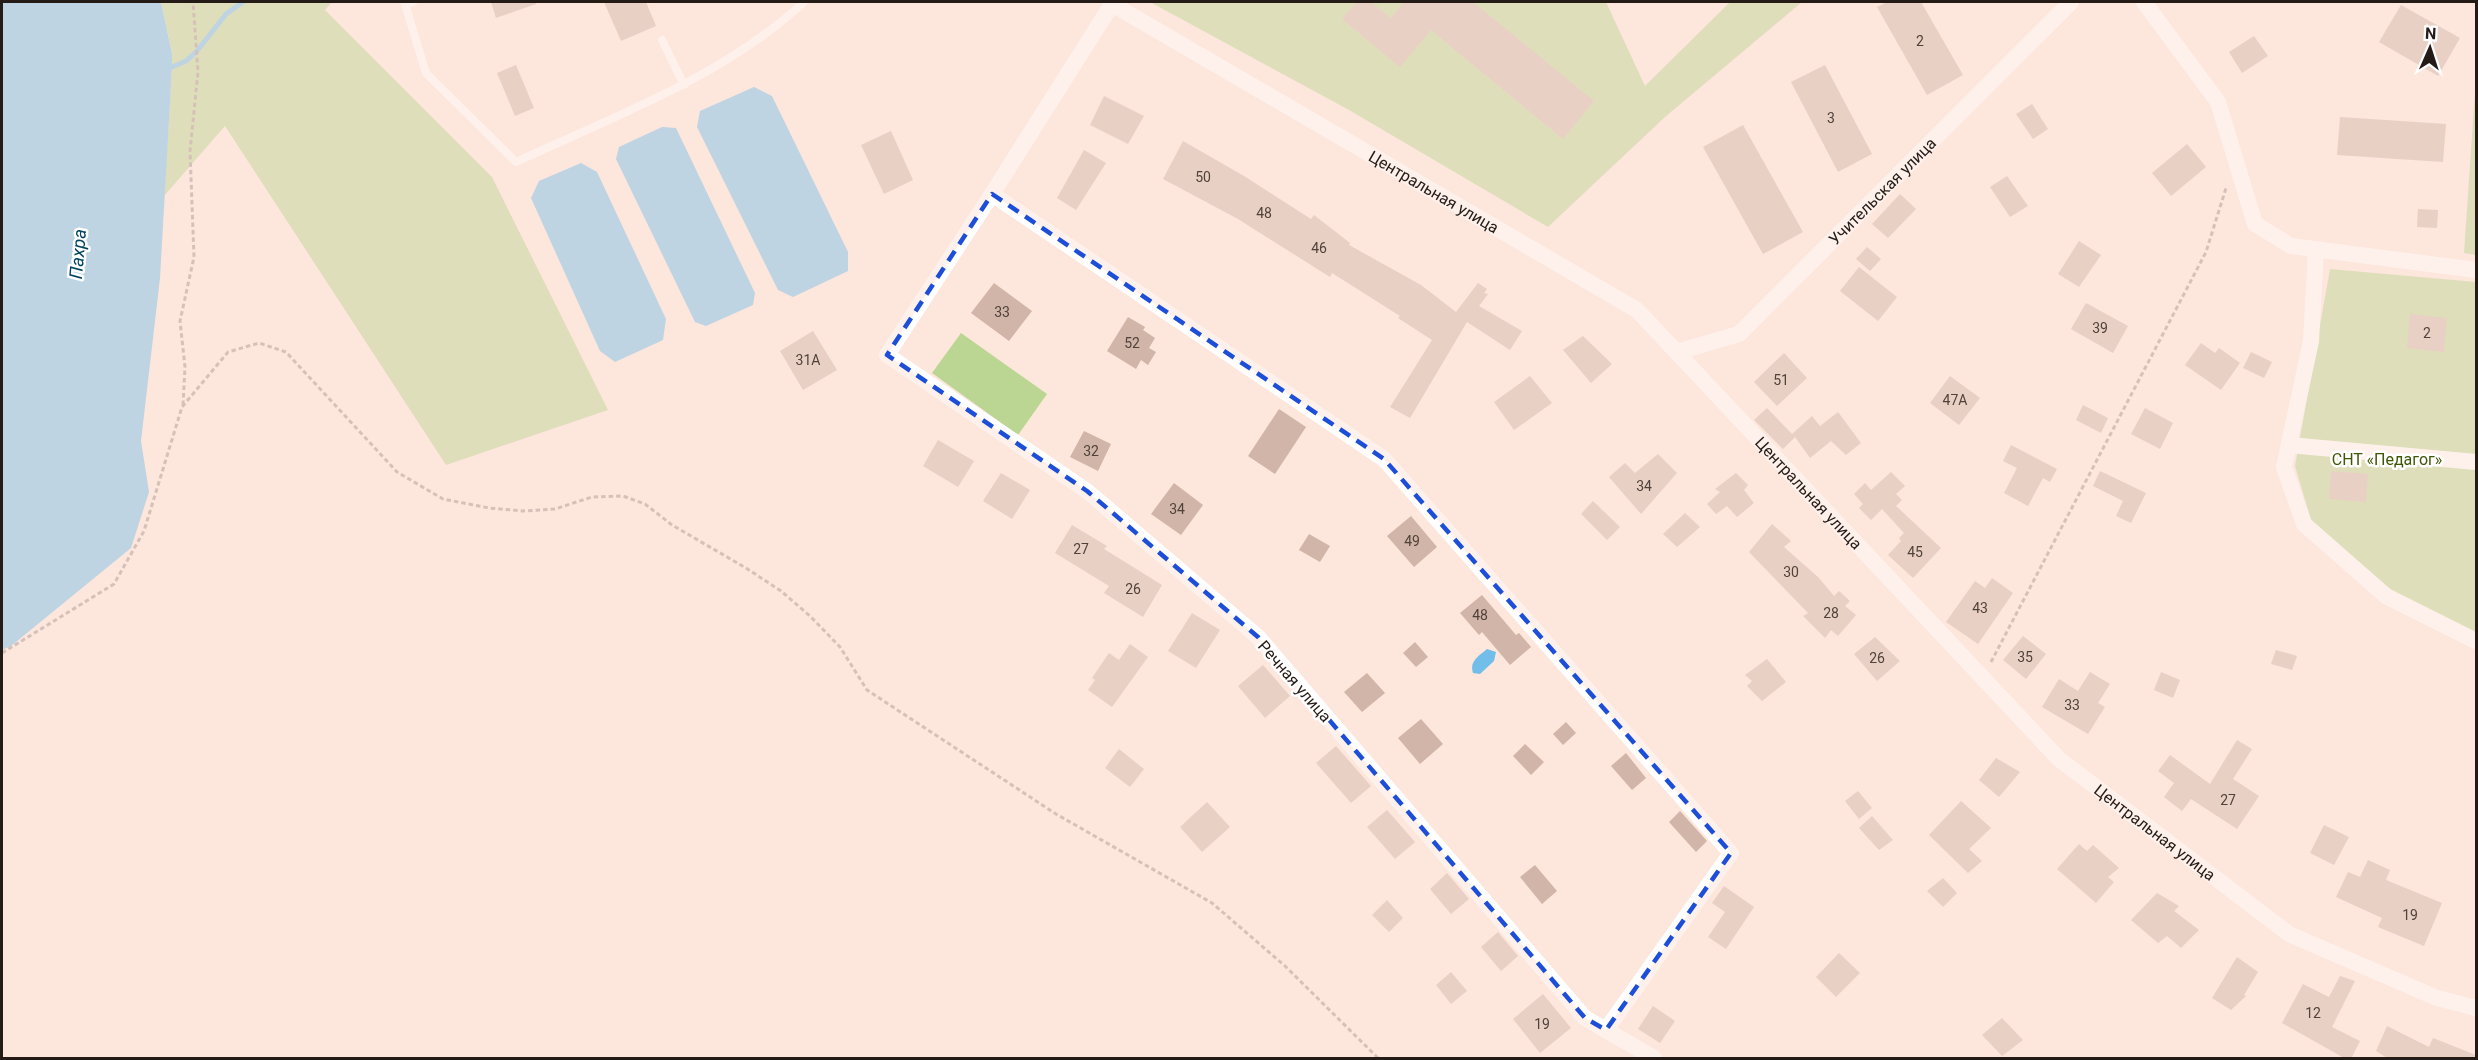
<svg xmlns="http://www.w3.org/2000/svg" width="2478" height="1060" viewBox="0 0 2478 1060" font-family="Roboto,sans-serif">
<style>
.green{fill:#bbd592}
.water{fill:#71beeb}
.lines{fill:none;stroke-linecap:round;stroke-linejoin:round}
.stream{stroke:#71beeb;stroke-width:5}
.building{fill:#d0b5a8}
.path{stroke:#a7958d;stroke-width:3;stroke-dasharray:4.5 3;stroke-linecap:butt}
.lane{stroke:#fff;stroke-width:8}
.street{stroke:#fff;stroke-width:16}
.marked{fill:none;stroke:#1d4ed8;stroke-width:4.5;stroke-dasharray:12 8;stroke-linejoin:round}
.labels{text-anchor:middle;stroke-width:5;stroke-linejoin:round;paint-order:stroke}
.number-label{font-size:14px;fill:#50423a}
.street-label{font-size:16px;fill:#251b16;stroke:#fff}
.park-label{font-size:16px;fill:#405706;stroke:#fff}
.water-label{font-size:18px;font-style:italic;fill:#004361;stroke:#fff}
</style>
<rect width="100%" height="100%" fill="#fde6dc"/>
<!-- green -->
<path class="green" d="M161 2H332L325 10 492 177 608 410 446 465 225 126 164 196 172 67V54Z
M1150 2H1606L1645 86 1730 2H1802L1665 117 1548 227 1349 110Z
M2476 77V255L2464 253Z
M2330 269 2476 282V634L2395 593 2312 523 2295 466Z
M961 333 1047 394 1018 435 932 373Z"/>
<!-- water -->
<path class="water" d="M2 2H161L172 54V67L160 278 141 441 149 492 131 548 11 646 2 650Z
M754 87 772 96 848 252V271L793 297 778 290 697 127 700 111Z
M662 127 676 128 755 293 753 305 706 326 695 322 616 159 619 147Z
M581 163 597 172 666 319 663 340 615 362 600 351 531 198 539 181Z
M1487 649 1496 652 1494 661 1480 674 1473 673C1469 661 1479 656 1487 649Z"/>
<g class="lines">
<!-- stream -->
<path class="stream" d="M172 67 186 61 197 51 226 14 243 2"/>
</g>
<!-- building -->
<path class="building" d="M491 2H536V4L496 18Z
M604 2H646L656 26 621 41Z
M1357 2H1371L1391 18 1404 2H1473L1594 101 1563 139 1431 30 1400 67 1342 19Z
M1887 2H1921L1963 75 1927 95 1877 7Z
M2401 5 2460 38 2438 76 2379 42Z
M2254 36 2268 56 2242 73 2229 52Z
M516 65 534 108 515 116 497 73Z
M1825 65 1872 154 1838 172 1791 82Z
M1104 96 1144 116 1128 144 1090 125Z
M2032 104 2048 129 2033 139 2016 114Z
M2340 117 2446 124 2443 162 2337 155Z
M1743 125 1803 232 1763 254 1703 147Z
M891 131 913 180 884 194 861 145Z
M1183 141 1244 176 1311 219 1314 215 1350 243 1349 245 1421 285 1456 312 1478 283 1487 289 1484 293 1488 294 1479 306 1522 331 1510 350 1467 322 1410 418 1390 407 1432 340 1398 318 1400 316 1332 273 1330 277 1238 219 1163 179Z
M2187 144 2206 167 2171 196 2152 173Z
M1084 150 1106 163 1076 210 1057 198Z
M2007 176 2028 206 2010 217 1990 187Z
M1900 194 1916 209 1888 238 1872 224Z
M2418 209 2438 210 2437 228 2417 227Z
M2079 241 2101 255 2079 287 2058 274Z
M1867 247 1881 259 1870 271 1856 259Z
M1859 267 1897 297 1878 321 1840 291Z
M994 283 1032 311 1009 341 971 313Z
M2086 303 2128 326 2113 353 2071 329Z
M2410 314 2447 318 2444 352 2407 348Z
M1128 317 1145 327 1143 330 1155 338 1149 348 1156 352 1148 365 1141 360 1136 369 1107 351Z
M813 331 837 370 803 390 780 351Z
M1583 336 1612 364 1591 383 1563 350Z
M2201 343 2215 353 2219 348 2240 363 2221 390 2185 365Z
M2251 352 2272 362 2264 378 2243 368Z
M1784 353 1807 378 1777 406 1754 382Z
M1530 376 1552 403 1514 430 1494 402Z
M1950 376 1980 398 1959 425 1930 403Z
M2083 405 2108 418 2101 433 2076 420Z
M1767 408 1792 434 1812 416 1820 426 1838 412 1861 443 1846 455 1831 441 1810 458 1795 437 1783 449 1754 420Z
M2145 408 2173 423 2160 449 2131 434Z
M1279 409 1306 427 1275 474 1248 456Z
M1084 431 1111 444 1098 471 1070 457Z
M938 440 974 461 958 487 923 466Z
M2011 445 2057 469 2050 482 2043 478 2028 506 2004 493 2017 468 2003 461Z
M1658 454 1677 473 1641 514 1609 477 1625 463 1635 473Z
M2100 471 2146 493 2131 523 2116 516 2123 501 2093 486Z
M2331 471 2368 474 2366 502 2329 499Z
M1891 472 1905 486 1896 494 1902 500 1896 506 1941 548 1913 578 1888 555 1901 541 1899 538 1904 533 1882 509 1871 520 1859 508 1863 504 1854 494 1865 483 1871 490Z
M1001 473 1030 490 1012 519 983 501Z
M1736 473 1748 485 1744 490 1754 503 1737 517 1727 506 1716 514 1707 504 1720 492 1715 489Z
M1174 483 1203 505 1181 535 1151 514Z
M1593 501 1620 527 1607 540 1581 514Z
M1685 513 1700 527 1677 547 1663 534Z
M1411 516 1437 547 1414 567 1387 536Z
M1772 524 1791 541 1784 547 1818 577 1834 596 1839 591 1850 601 1845 606 1856 615 1838 636 1831 630 1825 638 1803 616 1808 613 1749 552Z
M1072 525 1107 546 1104 549 1162 585 1143 617 1104 593 1109 586 1055 553Z
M1309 534 1330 546 1320 562 1299 550Z
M1992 578 2013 593 1978 644 1946 622 1975 581 1985 588Z
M1482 595 1516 635 1519 633 1531 647 1510 665 1482 632 1479 635 1460 613Z
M1192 613 1220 630 1196 668 1168 651Z
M2023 636 2046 654 2026 679 2003 660Z
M1875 637 1900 661 1877 681 1854 654Z
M1415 642 1428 657 1416 667 1403 653Z
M1130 644 1148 657 1112 707 1088 690 1095 680 1092 678 1109 653 1119 660Z
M2276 650 2297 656 2292 670 2271 664Z
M1767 659 1786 682 1762 701 1747 686 1752 681 1745 675Z
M1263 665 1290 696 1265 718 1238 686Z
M2090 672 2110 684 2098 703 2105 707 2088 734 2042 707 2059 679 2078 691Z
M2161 672 2180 680 2173 698 2154 690Z
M1367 673 1385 693 1362 712 1344 692Z
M1421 719 1443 744 1420 764 1398 738Z
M1566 722 1576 733 1563 745 1553 734Z
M2237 740 2252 749 2233 779 2259 796 2237 829 2191 799 2182 811 2164 797 2174 783 2158 771 2170 755 2210 784Z
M1525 744 1544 762 1531 775 1513 756Z
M1336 746 1371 786 1351 803 1316 763Z
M1119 749 1144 769 1130 787 1105 768Z
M1626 753 1646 778 1632 790 1611 766Z
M1996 758 2020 772 1999 797 1979 780Z
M1858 791 1872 808 1859 819 1845 801Z
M1961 801 1991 828 1969 849 1982 861 1968 873 1929 835Z
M1207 802 1230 827 1202 852 1180 827Z
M1387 810 1415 842 1395 859 1367 827Z
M1680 811 1707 841 1696 852 1669 822Z
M1872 816 1893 840 1879 850 1859 828Z
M2324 825 2349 837 2334 865 2310 853Z
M2079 844 2087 851 2093 845 2119 868 2108 877 2114 882 2096 903 2057 869Z
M2368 860 2390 870 2386 880 2442 903 2424 946 2378 927 2382 918 2336 897 2348 872 2360 877Z
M1535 865 1557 891 1542 904 1520 877Z
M1447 873 1469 899 1451 914 1430 889Z
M1943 878 1957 893 1943 907 1927 891Z
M1724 886 1754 907 1726 949 1708 937 1725 912 1712 903Z
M2157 893 2179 906 2174 911 2199 930 2181 948 2167 936 2158 943 2131 920Z
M1387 900 1403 918 1389 932 1372 915Z
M1498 932 1518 956 1501 971 1481 947Z
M1839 953 1860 973 1836 997 1816 977Z
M2237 957 2258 972 2244 995 2246 996 2231 1010 2212 998Z
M1451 972 1467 991 1451 1004 1436 985Z
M2340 976 2355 981 2332 1027 2360 1041 2351 1059H2346L2282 1023 2303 984 2329 997Z
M1543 994 1571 1028 1540 1053 1513 1019Z
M1653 1006 1675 1021 1660 1043 1638 1029Z
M2002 1018 2023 1040 2002 1056 1982 1035Z
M2387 1026 2429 1047 2433 1038 2476 1055V1059H2389L2376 1051Z"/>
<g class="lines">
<!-- path -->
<path class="path" d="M183 405 185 367 180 321 194 257 190 151 198 72 193 2
M2 653 114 584 144 531 182 407 228 352 259 343 286 352 397 472 443 499 489 508 523 511 555 509 592 497 623 496 645 504 672 525 746 568 781 591 810 616 840 647 867 690 1056 814 1212 903 1285 966 1378 1058
M1991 662 2206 252 2226 188"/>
<!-- lane -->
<path class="lane" d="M413 2 405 4 426 73 516 162C615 116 723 77 804 2
M662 40 684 85"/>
<!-- street -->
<g class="street">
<path d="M2144 2 2218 102 2255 224 2291 246 2476 270"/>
<path d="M992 194 1384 459 1731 853 1606 1030"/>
<path d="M2316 249 2311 341 2284 467 2304 524 2386 596 2476 641"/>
<path id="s1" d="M1677 352 1739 334 2071 2"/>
<path d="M2289 445 2476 462"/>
<path id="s2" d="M1654 1058 1585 1018 1258 637 1087 491 887 355 992 194 1112 4 1637 310 2059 759 2289 934 2437 998 2476 1008"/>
</g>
</g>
<!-- marked area -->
<path d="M0 0H2478V1060H0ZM992 194 1384 459 1731 853 1606 1030 1585 1018 1258 637 1087 491 887 355Z" fill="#fde6dc" fill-opacity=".55" fill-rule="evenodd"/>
<path class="marked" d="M992 194 1384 459 1731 853 1606 1030 1585 1018 1258 637 1087 491 887 355Z"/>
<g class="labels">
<!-- number labels -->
<g class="number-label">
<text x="1920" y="46">2</text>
<text x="1831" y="123">3</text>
<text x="1203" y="182">50</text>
<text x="1264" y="218">48</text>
<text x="1319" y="253">46</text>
<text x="1002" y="317">33</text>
<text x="2100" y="333">39</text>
<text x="2427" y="338">2</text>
<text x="1132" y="348">52</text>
<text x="808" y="365">31А</text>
<text x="1781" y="385">51</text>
<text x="1955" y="405">47А</text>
<text x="1091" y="456">32</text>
<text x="1644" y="491">34</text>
<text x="1177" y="514">34</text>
<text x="1412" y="546">49</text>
<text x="1081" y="554">27</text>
<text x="1915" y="557">45</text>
<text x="1791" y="577">30</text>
<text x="1133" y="594">26</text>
<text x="1980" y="613">43</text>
<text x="1831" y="618">28</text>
<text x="1480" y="620">48</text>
<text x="2025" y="662">35</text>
<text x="1877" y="663">26</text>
<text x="2072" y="710">33</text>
<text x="2228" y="805">27</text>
<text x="2410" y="920">19</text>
<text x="2313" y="1018">12</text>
<text x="1542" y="1029">19</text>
</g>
<!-- street labels -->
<g class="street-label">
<text dy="6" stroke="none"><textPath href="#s2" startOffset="1838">Центральная улица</textPath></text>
<text dy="6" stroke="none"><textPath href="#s1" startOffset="267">Учительская улица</textPath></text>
<text dy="6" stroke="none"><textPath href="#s2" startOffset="2324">Центральная улица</textPath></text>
<text transform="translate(1295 681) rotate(49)" y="6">Речная улица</text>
<text dy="6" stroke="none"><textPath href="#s2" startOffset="2810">Центральная улица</textPath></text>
</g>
<!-- park labels -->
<g class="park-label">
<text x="2387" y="465">СНТ «Педагог»</text>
</g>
<!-- water labels -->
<g class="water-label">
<text transform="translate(78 254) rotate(-85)" y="6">Пахра</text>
</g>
</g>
<!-- border -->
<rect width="2478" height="1060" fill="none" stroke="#251b16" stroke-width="6"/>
<!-- north arrow -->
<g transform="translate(2430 48) rotate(3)" stroke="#ffffff" stroke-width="4.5" paint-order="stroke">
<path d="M0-4.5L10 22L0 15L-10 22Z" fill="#251b16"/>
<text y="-9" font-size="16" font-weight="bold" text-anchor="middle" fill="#251b16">N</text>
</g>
</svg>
